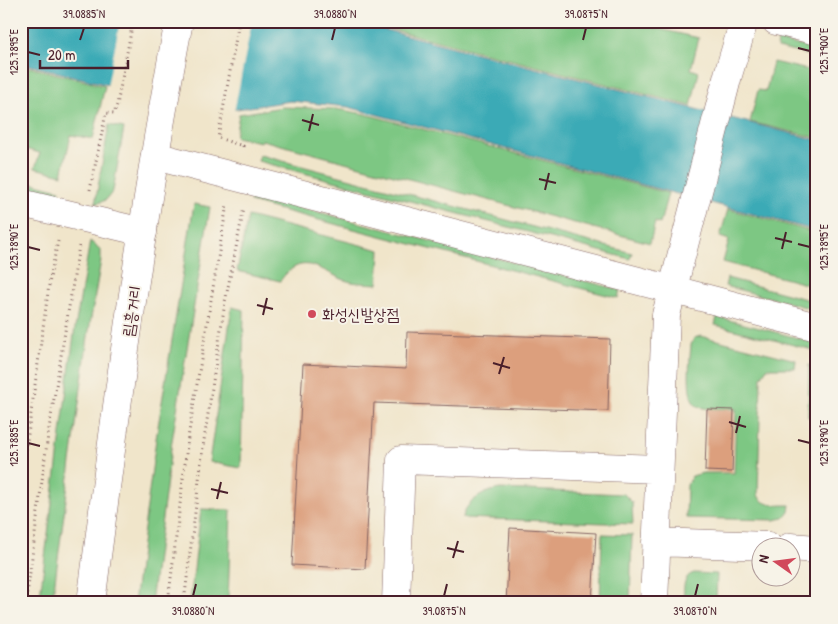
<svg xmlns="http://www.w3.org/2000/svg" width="838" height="624" viewBox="0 0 838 624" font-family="'Patrick Hand','Poor Story',sans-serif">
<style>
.green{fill:#7dc783;stroke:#647357}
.water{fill:#3aaab6;stroke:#426470}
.pier{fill:#f0e5ca}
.building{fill:#dc9f7d}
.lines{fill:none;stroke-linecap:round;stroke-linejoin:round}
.street-casing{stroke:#846463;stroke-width:29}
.primary-casing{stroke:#846463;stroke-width:29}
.path{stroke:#846463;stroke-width:3;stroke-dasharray:1 4;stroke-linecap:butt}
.street{stroke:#fff;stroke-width:28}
.primary{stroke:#fff;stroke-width:28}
.ticks{fill:none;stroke:#4a1f2b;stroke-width:2}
.poi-dot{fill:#d1495b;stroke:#f7f3e8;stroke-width:2}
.labels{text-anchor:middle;stroke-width:4;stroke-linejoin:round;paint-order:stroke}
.street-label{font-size:16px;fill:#4a1f2b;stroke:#f7f3e8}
.poi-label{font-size:16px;fill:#4a1f2b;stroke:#f7f3e8;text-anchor:start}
.neatline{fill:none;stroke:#4a1f2b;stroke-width:2}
.ticks-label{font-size:12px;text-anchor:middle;fill:#4a1f2b}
</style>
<rect width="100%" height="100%" fill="#f7f3e8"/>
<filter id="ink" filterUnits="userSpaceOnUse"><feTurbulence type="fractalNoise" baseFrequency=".02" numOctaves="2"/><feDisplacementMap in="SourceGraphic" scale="10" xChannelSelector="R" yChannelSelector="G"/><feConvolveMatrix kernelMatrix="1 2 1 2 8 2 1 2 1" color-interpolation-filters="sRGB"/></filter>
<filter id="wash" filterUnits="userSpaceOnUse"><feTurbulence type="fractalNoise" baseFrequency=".0096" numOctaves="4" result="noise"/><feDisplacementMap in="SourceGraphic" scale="20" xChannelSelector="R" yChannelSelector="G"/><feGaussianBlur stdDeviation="1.12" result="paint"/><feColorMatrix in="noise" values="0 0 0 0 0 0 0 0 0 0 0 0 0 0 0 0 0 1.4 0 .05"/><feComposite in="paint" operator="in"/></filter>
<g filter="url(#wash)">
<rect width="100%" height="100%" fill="#f0e5ca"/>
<!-- green -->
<path class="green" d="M359 21H624L699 38 691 69 699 72 691 106Z
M778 41 817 49V57L777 48Z
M773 62 817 72V138L750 122 758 90 766 91Z
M21 65 105 86 93 139 71 135 62 175 35 168 40 153 21 148Z
M282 107 336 109 365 114 668 193 660 224 655 222 650 243 262 140 261 142 235 137 239 114Z
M109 125 124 128 113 191 106 200 95 204Z
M260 155 632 253 630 259 258 161Z
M21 180 60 190 58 197 21 188Z
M252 195 620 290 618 298 250 202Z
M194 204 210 207 172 441 151 603H134L156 439Z
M728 209 817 233V287L723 262 729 240 720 237Z
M248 216 380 250 378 284C366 283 353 284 342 279 317 268 301 252 280 281L237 271Z
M90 241 101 250V260L88 336 52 603H39L74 334Z
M727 278 817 302V310L725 286Z
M232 307 244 310 241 468 209 462Z
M717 317 817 343V351L715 325Z
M701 336 796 360 795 368H767L761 377 758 495C763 507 778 505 790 505L789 512 784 518 774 520 686 518 687 485 692 476 703 473H734L736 409C724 408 707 411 697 406 685 399 690 358 691 345L694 338Z
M809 365 817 367V417H808Z
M501 489 624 494 632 502 633 524 463 518C464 502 486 490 501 489Z
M201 509 231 510 228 603H190Z
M602 534 632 535 630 603H600Z
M694 573 717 574 716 603H684C684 591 681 577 694 573Z"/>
<!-- water -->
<path class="water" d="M21 21H351L817 140V231L348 107 291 101 230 110 100 83 21 63Z"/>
<!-- pier -->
<path class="pier" d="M120 21H252L234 112 107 87Z"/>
<g id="blocks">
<!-- building -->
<path class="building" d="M407 332 610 339 608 411 374 403 365 569 292 565 303 364 406 369Z
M707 409 734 410 732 472 705 471Z
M510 528 596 533 592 603H506Z"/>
</g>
</g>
<g filter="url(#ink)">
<use href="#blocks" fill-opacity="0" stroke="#846463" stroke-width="1"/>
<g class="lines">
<defs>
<path id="street" d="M776 21 817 31
M155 156 817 327
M21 203 143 232
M656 542 768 546
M790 547 817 549
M396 603 401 460 659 469
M654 603 666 315 728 75 744 21"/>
<path id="primary" d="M91 603C116 408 142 214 179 21"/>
</defs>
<!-- street casing -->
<use href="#street" class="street-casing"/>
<!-- primary casing -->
<use href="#primary" class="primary-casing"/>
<!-- path -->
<path class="path" d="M239 21 218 138 243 146 242 150
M90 190 106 113 114 114 117 105 133 21
M21 484 50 278 58 241
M26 603 48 435 79 246
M168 603 188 438 227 204
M184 603 203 447 225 302 244 208"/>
<!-- street -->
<use href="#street" class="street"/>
<!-- primary -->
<use href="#primary" class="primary"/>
</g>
</g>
<!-- ticks -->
<path class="ticks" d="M80 40 84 28M332 40 335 28M583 40 586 28M798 48 810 51M28 52 40 55M302 120 319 125M309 131 313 114M539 179 556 183M545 190 549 173M775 238 792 242M798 244 810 247M28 247 40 250M782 249 786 232M257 305 273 309M263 315 267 298M493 363 510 368M499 374 504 357M729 422 746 427M736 433 740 416M798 440 810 443M28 443 40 446M211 489 228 493M217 499 221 482M447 548 464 552M453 558 458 541M193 596 196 584M444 596 447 584M695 596 698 584"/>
<!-- markers -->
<circle class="poi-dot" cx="312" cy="314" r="5"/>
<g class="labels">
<!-- street labels -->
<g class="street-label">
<text transform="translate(131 311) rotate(-81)" y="6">림흥거리</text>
</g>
<!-- poi labels -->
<g class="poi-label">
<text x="322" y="320">화성신발상점</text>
</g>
</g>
<!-- margin -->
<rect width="838" height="624" fill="none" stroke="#f7f3e8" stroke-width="55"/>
<!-- north arrow -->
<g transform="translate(776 562) rotate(284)"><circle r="24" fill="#f7f3e8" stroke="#b29e9c"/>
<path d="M0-4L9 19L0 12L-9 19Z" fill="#d1495b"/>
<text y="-8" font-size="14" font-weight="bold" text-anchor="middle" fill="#4a1f2b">N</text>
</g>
<!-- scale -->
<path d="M40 60v8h88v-8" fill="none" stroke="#4a1f2b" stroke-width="2.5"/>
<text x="48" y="60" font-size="15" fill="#4a1f2b" stroke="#f7f3e8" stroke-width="4" paint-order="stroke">20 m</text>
<rect x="28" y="28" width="782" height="568" class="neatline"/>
<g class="ticks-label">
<text x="84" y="18">39.0885°N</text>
<text x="335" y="18">39.0880°N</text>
<text x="586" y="18">39.0875°N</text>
<text transform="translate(824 51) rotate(-90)" y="4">125.7900°E</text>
<text transform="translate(14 52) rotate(-90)" y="4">125.7895°E</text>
<text transform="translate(824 247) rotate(-90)" y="4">125.7895°E</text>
<text transform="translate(14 247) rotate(-90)" y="4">125.7890°E</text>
<text transform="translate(824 443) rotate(-90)" y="4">125.7890°E</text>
<text transform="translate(14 443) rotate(-90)" y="4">125.7885°E</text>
<text x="193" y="615">39.0880°N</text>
<text x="444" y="615">39.0875°N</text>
<text x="695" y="615">39.0870°N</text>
</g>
</svg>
